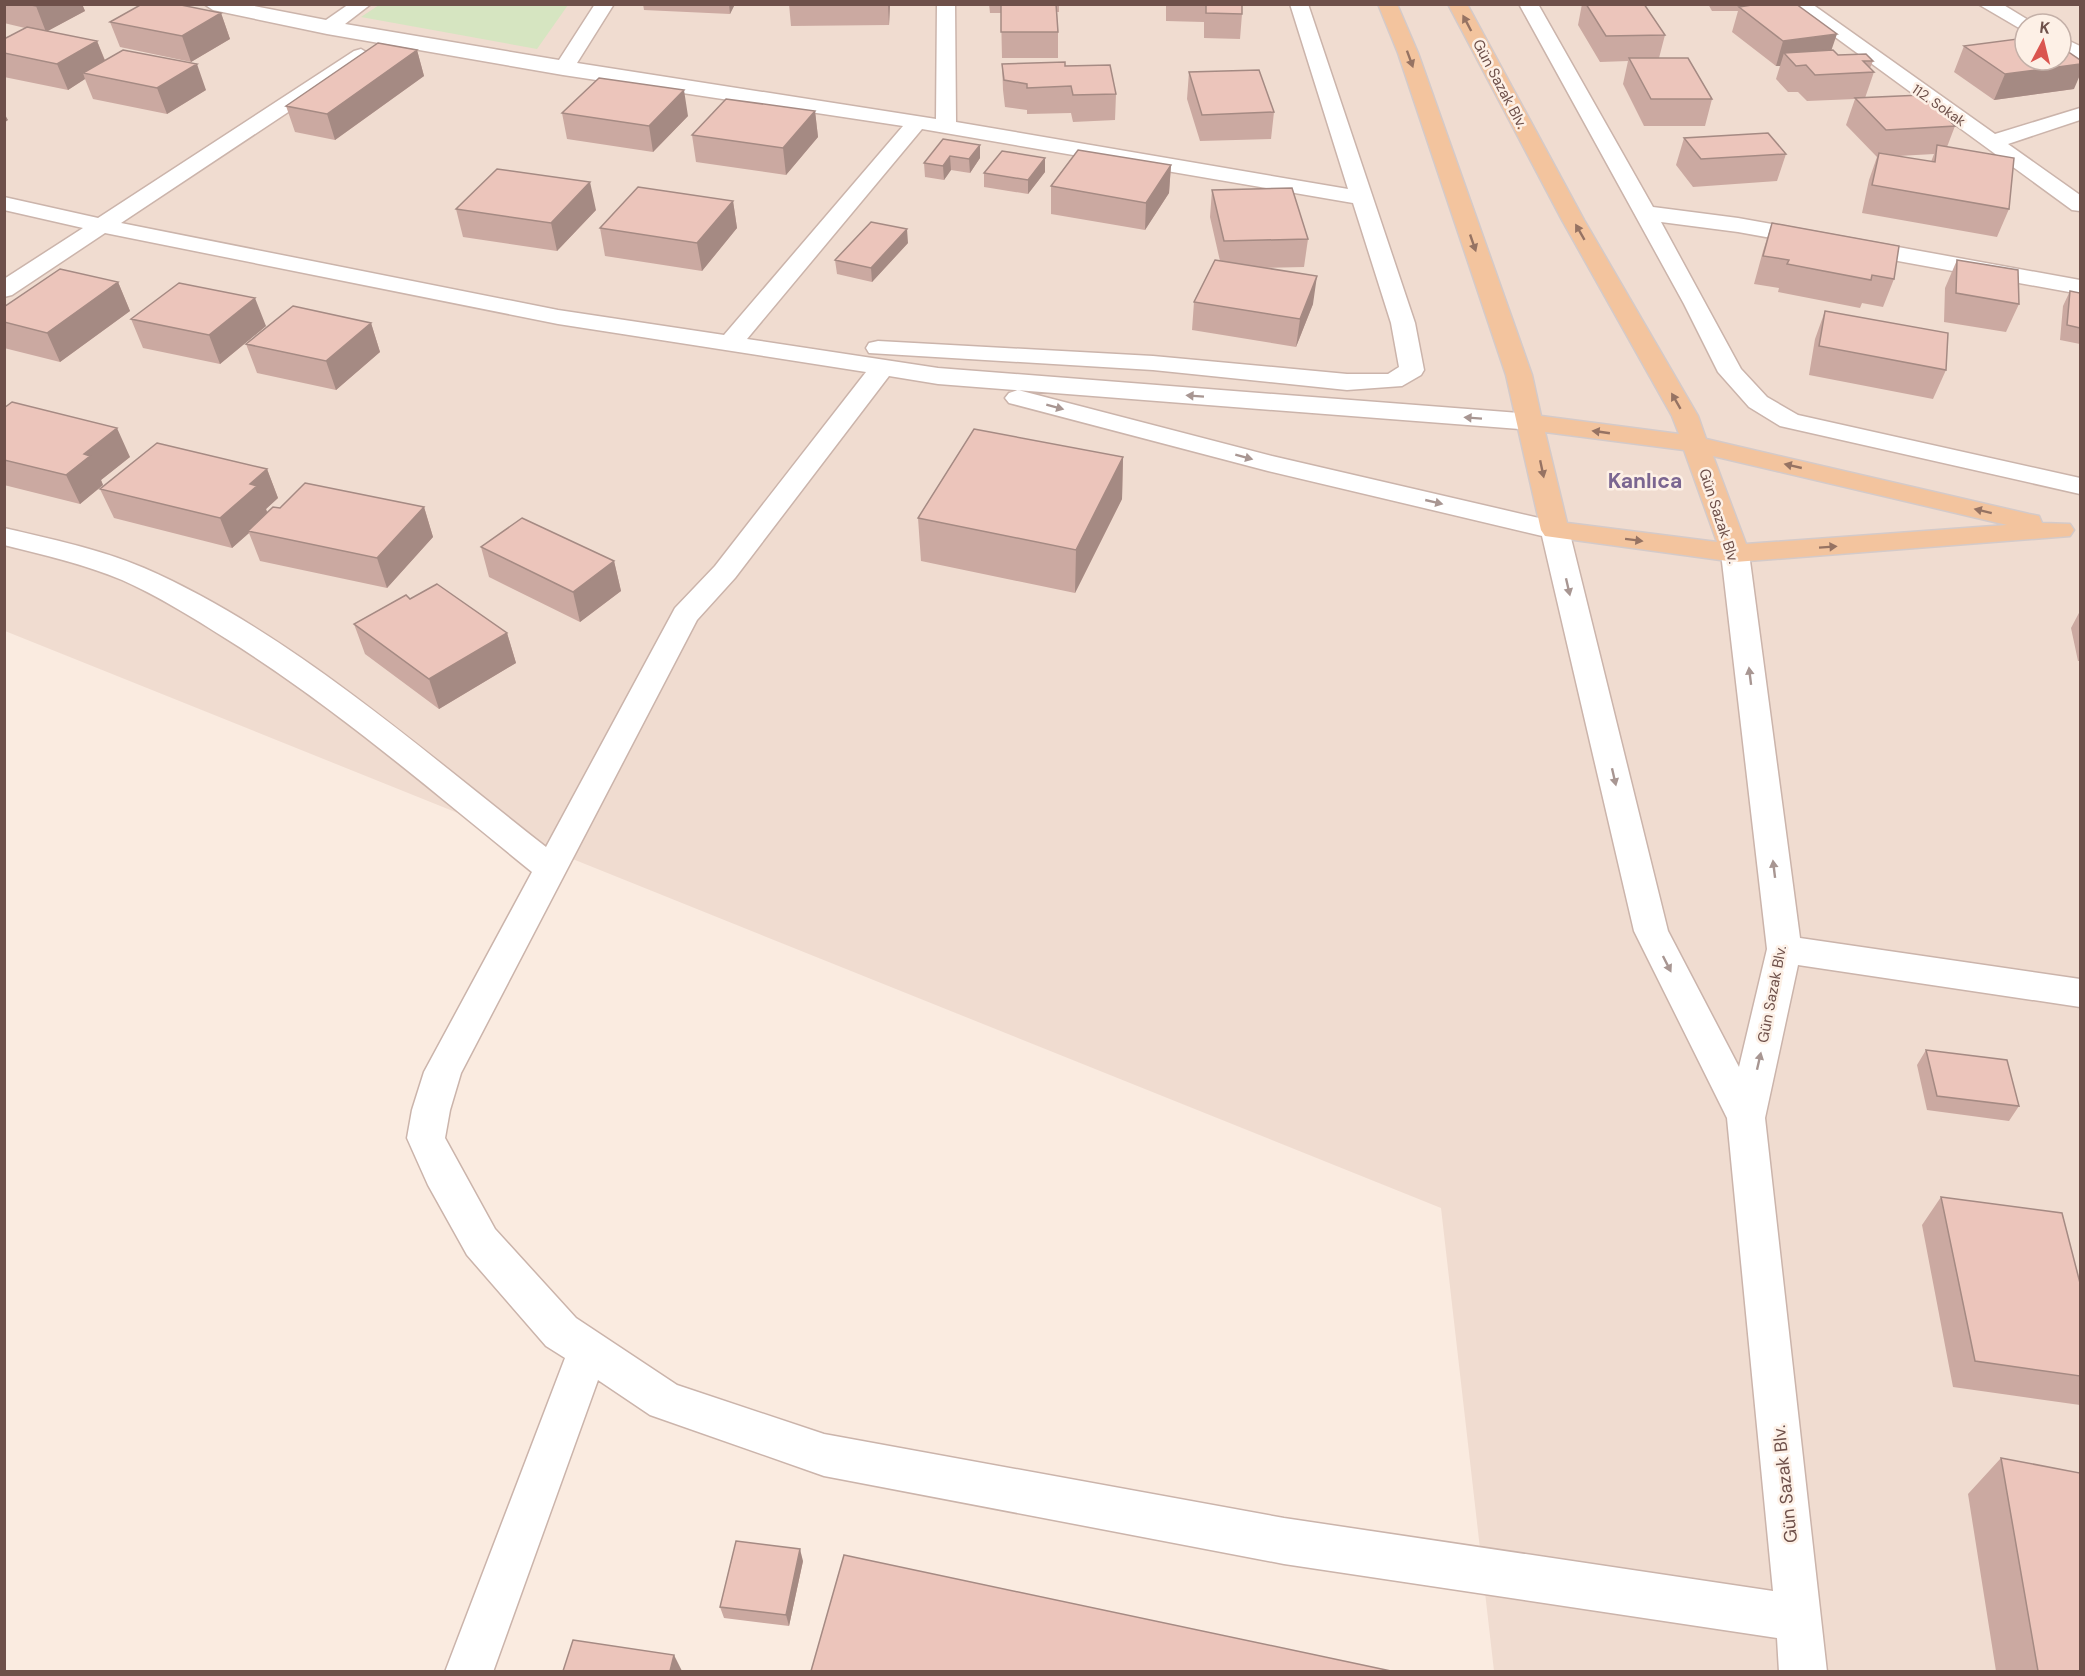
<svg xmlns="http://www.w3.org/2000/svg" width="2085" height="1676" viewBox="0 0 2085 1676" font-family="'DM Sans',sans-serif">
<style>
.residential{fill:#f0dcd0;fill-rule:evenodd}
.green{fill:#d6e5c1}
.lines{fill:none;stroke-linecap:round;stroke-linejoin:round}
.minor-casing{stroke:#cbb4ab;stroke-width:3}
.major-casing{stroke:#d4cac9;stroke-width:3}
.minor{fill:#fff;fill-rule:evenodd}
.major{fill:#f3c49e;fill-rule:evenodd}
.wall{fill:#cba9a1;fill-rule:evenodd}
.shaded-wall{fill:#a58a83}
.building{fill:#ecc5bb;stroke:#a58a83;stroke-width:1.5}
.oneway{fill:#967363}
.oneway2{fill:#a89692}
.labels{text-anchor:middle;stroke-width:5;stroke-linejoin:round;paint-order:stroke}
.far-street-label{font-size:14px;fill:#6e504a;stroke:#fdf0e6}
.street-label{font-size:15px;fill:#6e504a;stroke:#fdf0e6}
.near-street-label{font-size:18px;fill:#6e504a;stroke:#fdf0e6}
.district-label{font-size:21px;font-weight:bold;fill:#7b6691;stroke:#fdf0e6}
</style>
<rect width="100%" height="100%" fill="#faebe0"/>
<!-- residential -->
<path class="residential" d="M4 5H2080V1671H1494L1441 1208 5 631ZM2025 24H2061V60H2025Z"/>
<!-- green -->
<path class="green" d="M379 5V4L568 5 537 49 361 17Z"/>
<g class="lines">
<defs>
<path id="minor" d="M204 4H244L326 20 349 4H371L345 24 559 60 595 4H614L577 63 936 119 937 4H955L956 122 1348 189 1290 4H1308L1415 323 1424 370 1421 375 1402 386 1347 390 1153 370 869 353 866 348 869 343 878 341 1153 356 1347 374H1388L1399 367 1391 323 1353 203 922 129 747 339 938 368 1531 414 1540 417 1544 422 1540 427 1531 430 938 384 889 376 735 578 697 620 461 1073 450 1110 445 1138 495 1229 576 1318 677 1385 824 1434 1284 1518 1773 1591 1727 1118 1634 931 1542 536 1268 471 1009 403 1005 398 1009 393 1018 390 1272 456 1565 524 1569 530 1668 931 1739 1067 1767 949 1721 553 1725 547 1735 544 1745 547 1749 553 1800 938 2080 979V1007L1798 965 1765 1118 1827 1672H1779L1777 1638 1284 1564 824 1476 650 1415 598 1380 493 1672H445L565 1358 546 1346 467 1255 428 1185 407 1138 412 1110 424 1072 532 872C432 791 334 706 225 638 192 617 158 596 122 580 84 564 44 555 4 545V528C51 539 100 549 144 568 287 630 423 751 546 847L675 608 715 566 866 372 558 324 105 233 12 295 4 297V279L83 228 4 210V197L98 218 354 51 361 49 371 55 368 59 121 223 558 310 724 335 903 126 563 75 327 34 213 10Z
M1519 4H1538L1653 207 1738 218 2080 280V294L1738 232 1661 222 1741 369 1767 397 1798 415 2080 478V494L1780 426 1749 407 1718 372 1684 304Z
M1790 4H1812L1995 134 2080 108V120L2008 144 2080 195V211L2072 210Z
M1978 4H2002L2035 24H2025V29L2019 28Z
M2061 37 2080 46V60L2061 51Z"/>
<path id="major" d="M1378 4H1397L1418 53 1532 375 1541 416 1679 434 1672 416 1562 220 1448 4H1467L1584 220 1698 416 1706 439 2029 514 2039 516 2042 523 2070 524 2074 530 2070 536 1735 562 1545 536 1541 530 1506 375 1398 53ZM1545 432 1684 450 1717 542 1567 523ZM1713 456 2007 525 1746 544Z"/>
</defs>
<!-- minor casing -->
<use href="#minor" class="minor-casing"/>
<!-- major casing -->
<use href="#major" class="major-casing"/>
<!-- minor -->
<use href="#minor" class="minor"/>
<!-- major -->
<use href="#major" class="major"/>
</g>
<!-- wall -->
<path class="wall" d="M4 4H82L85 11 47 31 97 41 105 60 206 90 167 114 93 99 85 79 68 90 4 77V39L25 28 4 23Z
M643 4H735L730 14 644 10Z
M789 4H890L889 25 791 26Z
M989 4H1059V12H1057L1058 32V58H1002L1001 13H990Z
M1166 4H1242V14L1240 39 1204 38V22L1166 21Z
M1582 4H1644L1665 35 1659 58 1712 99 1705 126H1644L1623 84 1628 61 1600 62 1578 25Z
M1708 4H1748V6L1831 50 1838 55 1873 61 1870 68 1874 72 1865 98 1955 126 1947 147 2009 209 1997 237 1862 213 1869 180 1877 157 1846 125 1855 99 1807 101 1798 92H1788L1776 79 1780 66H1776L1732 32 1738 11H1712ZM1934 154 1931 162 1898 156Z
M221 13 230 39 191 62 120 47 110 22Z
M1964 46 2074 89 1994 100 1954 72Z
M417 50 424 76 335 140 295 132 286 106Z
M1002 64 1065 66 1116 94 1115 120 1073 122 1071 113 1027 114V110L1005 107 1003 90Z
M1189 72 1274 112 1271 139 1200 141 1187 99Z
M815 111 818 137 786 175 696 162 692 135Z
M562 113 688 116 653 152 567 139Z
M1684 138 1786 154 1777 181 1693 187 1676 165Z
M980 145V158L970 173 951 170 944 180 925 177 924 163Z
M1045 158V172L1028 194 984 187V173Z
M1171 165 1169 193 1145 230 1051 214V186Z
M1212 190 1308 239 1304 267 1265 268 1313 304 1296 347 1192 330 1194 302 1220 261 1210 217Z
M733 201 737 228 702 271 605 256 600 228Z
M456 209 596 210 557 251 463 237Z
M1772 223 1894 279 1883 307 1862 303 1860 308 1778 292 1779 288 1754 284 1763 251Z
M908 243 872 282 837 274 835 260Z
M1957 260 2019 304 2006 332 1944 322 1945 288Z
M118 282 130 311 60 362 4 348V307Z
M2070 291 2080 293V344L2060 340 2063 306Z
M1825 311 1946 370 1933 399 1809 375 1815 339Z
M131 319 266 326 220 364 143 348Z
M371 323 380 352 336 390 257 373 246 344Z
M4 408 130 457 101 480 103 485 80 504 4 485Z
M1123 457 1122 499 1075 593 921 561 918 518Z
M267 469 278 498 266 509 267 512 280 508 424 507 433 537 387 588 260 561 249 533 232 548 114 518 100 489Z
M481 547 614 561 621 591 580 622 489 577Z
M410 599 507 633 516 663 439 709 365 654 354 624Z
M2080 611V661H2078L2071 628Z
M1926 1050 2019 1106 2009 1121 1927 1110 1917 1065Z
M1941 1197 2080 1283V1405L1953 1387 1922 1225Z
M2001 1458 2080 1671H1996L1968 1494Z
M803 1561 789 1626 724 1618 720 1607Z"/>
<!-- shaded-wall -->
<path class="shaded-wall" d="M39 4H82L85 11 46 32 36 6Z
M729 4H735L730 14Z
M888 4H890L889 25Z
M221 13 230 39 191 62 182 36Z
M1837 34 1828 60 1784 53 1780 66H1776L1783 41Z
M97 41 107 66 83 73 85 79 68 90 57 64Z
M417 50 424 76 335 140 327 114Z
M197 64 206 90 167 114 157 88Z
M2080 64V75L2074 89 1994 100 2005 74Z
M684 90 688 116 653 152 649 126Z
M815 111 818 137 786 175 783 148Z
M4 113 8 120 4 123Z
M980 145V158L970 173 969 159Z
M950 156 951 170 944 180 943 166Z
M1045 158V172L1028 194V180Z
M1171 165 1169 193 1145 230 1146 203Z
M590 182 596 210 557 251 551 223Z
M733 201 737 228 702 271 697 243Z
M907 229 908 243 872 282 871 268Z
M1317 276 1313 304 1296 347 1300 319Z
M118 282 130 311 60 362 47 333Z
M255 298 266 326 220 364 209 335Z
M371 323 380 352 336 390 326 361Z
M117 428 130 457 101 480 103 485 80 504 66 475 84 454Z
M1123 457 1122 499 1075 593 1076 550Z
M267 469 278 498 266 509 268 515 248 531 249 533 232 548 220 518 250 484Z
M424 507 433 537 387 588 377 558Z
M614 561 621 591 580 622 573 592Z
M507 633 516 663 439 709 429 679Z
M800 1549 803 1561 789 1626 786 1615Z
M674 1655 682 1671H670Z"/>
<!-- building -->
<path class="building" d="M26 4H39L36 6Z
M142 4H176L221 13 182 36 110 22Z
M1001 4H1056L1058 32H1001Z
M1206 4H1242V14L1206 13Z
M1586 4H1644L1665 35 1606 36Z
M1758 4H1796L1837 34 1783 41 1739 7Z
M27 27 97 41 57 64 4 53V39Z
M2025 38V60H2061V47L2080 60V64L2005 74 1964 46Z
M378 43 417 50 327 114 286 106Z
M123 50 197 64 157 88 83 73Z
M1833 50 1838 55 1866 54 1873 61H1863L1874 72 1815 75 1806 65 1796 66 1784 53Z
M1629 58H1688L1712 99H1651Z
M1065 62V66L1110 65 1116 94 1073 95 1071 86 1027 88V84L1004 80 1002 64Z
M1259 70 1274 112 1202 115 1189 72Z
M599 78 684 90 649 126 562 113Z
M1922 95 1955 126 1886 130 1855 98Z
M726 99 815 111 783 148 692 135Z
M1768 133 1786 154 1701 159 1684 138Z
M943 139 980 145 969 159 950 156 943 166 924 163Z
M1937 145 2014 158 2009 209 1872 185 1879 153 1935 162Z
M1078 150 1171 165 1146 203 1051 186Z
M1002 151 1045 158 1028 180 984 173Z
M497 169 590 182 551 223 456 209Z
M638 187 733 201 697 243 600 228Z
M1292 188 1308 239 1224 241 1212 190Z
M871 222 907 229 871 268 835 260Z
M1772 223 1899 246 1894 279 1872 275 1871 280 1787 264 1789 260 1763 256Z
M1215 260 1317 276 1300 319 1194 302Z
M1957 260 2018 270 2019 304 1956 293Z
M60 269 118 282 47 333 4 322V307Z
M179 283 255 298 209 335 131 319Z
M2070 291 2080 293V328L2067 325Z
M293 306 371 323 326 361 246 344Z
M1825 311 1948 333 1946 370 1819 346Z
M12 402 117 428 84 454 90 456 66 475 4 460V408Z
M974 429 1123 457 1076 550 918 518Z
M157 443 267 469 250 484 257 486 220 518 100 489Z
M305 483 424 507 377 558 248 531 273 507 280 508Z
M522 518 614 561 573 592 481 547Z
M437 584 507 633 429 679 354 624 406 595 410 599Z
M1926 1050 2007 1060 2019 1106 1937 1096Z
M1941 1197 2062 1213 2080 1283V1376L1975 1361Z
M2001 1458 2080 1473V1671H2038Z
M736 1541 800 1549 786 1615 720 1607Z
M844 1555 1391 1671H811Z
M573 1640 674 1655 670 1671H563Z"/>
<!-- one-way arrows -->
<defs><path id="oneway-solid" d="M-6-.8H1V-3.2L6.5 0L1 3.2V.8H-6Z" transform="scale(1.5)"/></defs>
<g class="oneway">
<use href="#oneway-solid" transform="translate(1467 23) rotate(-118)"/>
<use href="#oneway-solid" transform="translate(1410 59) rotate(70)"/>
<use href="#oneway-solid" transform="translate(1580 232) rotate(-120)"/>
<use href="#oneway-solid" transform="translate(1473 243) rotate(71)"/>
<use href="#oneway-solid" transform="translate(1676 401) rotate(-120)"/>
<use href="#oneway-solid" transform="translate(1601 432) rotate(-172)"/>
<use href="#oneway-solid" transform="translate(1793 466) rotate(-167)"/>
<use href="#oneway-solid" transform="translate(1542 469) rotate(78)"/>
<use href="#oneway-solid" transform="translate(1983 511) rotate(-166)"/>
<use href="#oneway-solid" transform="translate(1634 540) rotate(7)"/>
<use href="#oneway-solid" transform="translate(1828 547) rotate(-4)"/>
</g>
<g class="oneway2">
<use href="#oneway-solid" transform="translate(1195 396) rotate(-176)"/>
<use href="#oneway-solid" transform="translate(1055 407) rotate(15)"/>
<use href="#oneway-solid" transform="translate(1473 418) rotate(-176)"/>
<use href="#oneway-solid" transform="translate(1244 457) rotate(15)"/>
<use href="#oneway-solid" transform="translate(1434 502) rotate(13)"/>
<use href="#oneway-solid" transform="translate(1568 587) rotate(77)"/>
<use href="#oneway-solid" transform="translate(1750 676) rotate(-97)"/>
<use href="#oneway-solid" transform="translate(1614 777) rotate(77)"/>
<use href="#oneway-solid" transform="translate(1774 869) rotate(-97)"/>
<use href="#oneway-solid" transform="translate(1667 964) rotate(63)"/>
<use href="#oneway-solid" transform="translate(1759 1061) rotate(-77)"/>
</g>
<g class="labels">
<!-- far-street labels -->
<g class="far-street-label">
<text transform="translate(1939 105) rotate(35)" y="5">112. Sokak</text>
</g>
<!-- street labels -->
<g class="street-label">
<text transform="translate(1500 84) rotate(62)" y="5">Gün Sazak Blv.</text>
<text transform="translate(1719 516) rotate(72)" y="5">Gün Sazak Blv.</text>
<text transform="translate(1772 994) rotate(-79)" y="5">Gün Sazak Blv.</text>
</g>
<!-- near-street labels -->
<g class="near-street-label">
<text transform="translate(1785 1484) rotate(-96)" y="6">Gün Sazak Blv.</text>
</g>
<!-- district labels -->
<g class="district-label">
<text x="1645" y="488">Kanlıca</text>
</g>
</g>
<!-- border -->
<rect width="2085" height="1676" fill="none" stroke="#6e504a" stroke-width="12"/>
<!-- north arrow -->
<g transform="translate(2043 42) rotate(7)"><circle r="28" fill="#fdf0e6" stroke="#c4b0a8" stroke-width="1.5"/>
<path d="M0-4.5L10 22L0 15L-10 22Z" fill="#da554f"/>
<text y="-9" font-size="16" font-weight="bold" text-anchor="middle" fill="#6e504a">K</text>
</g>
</svg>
